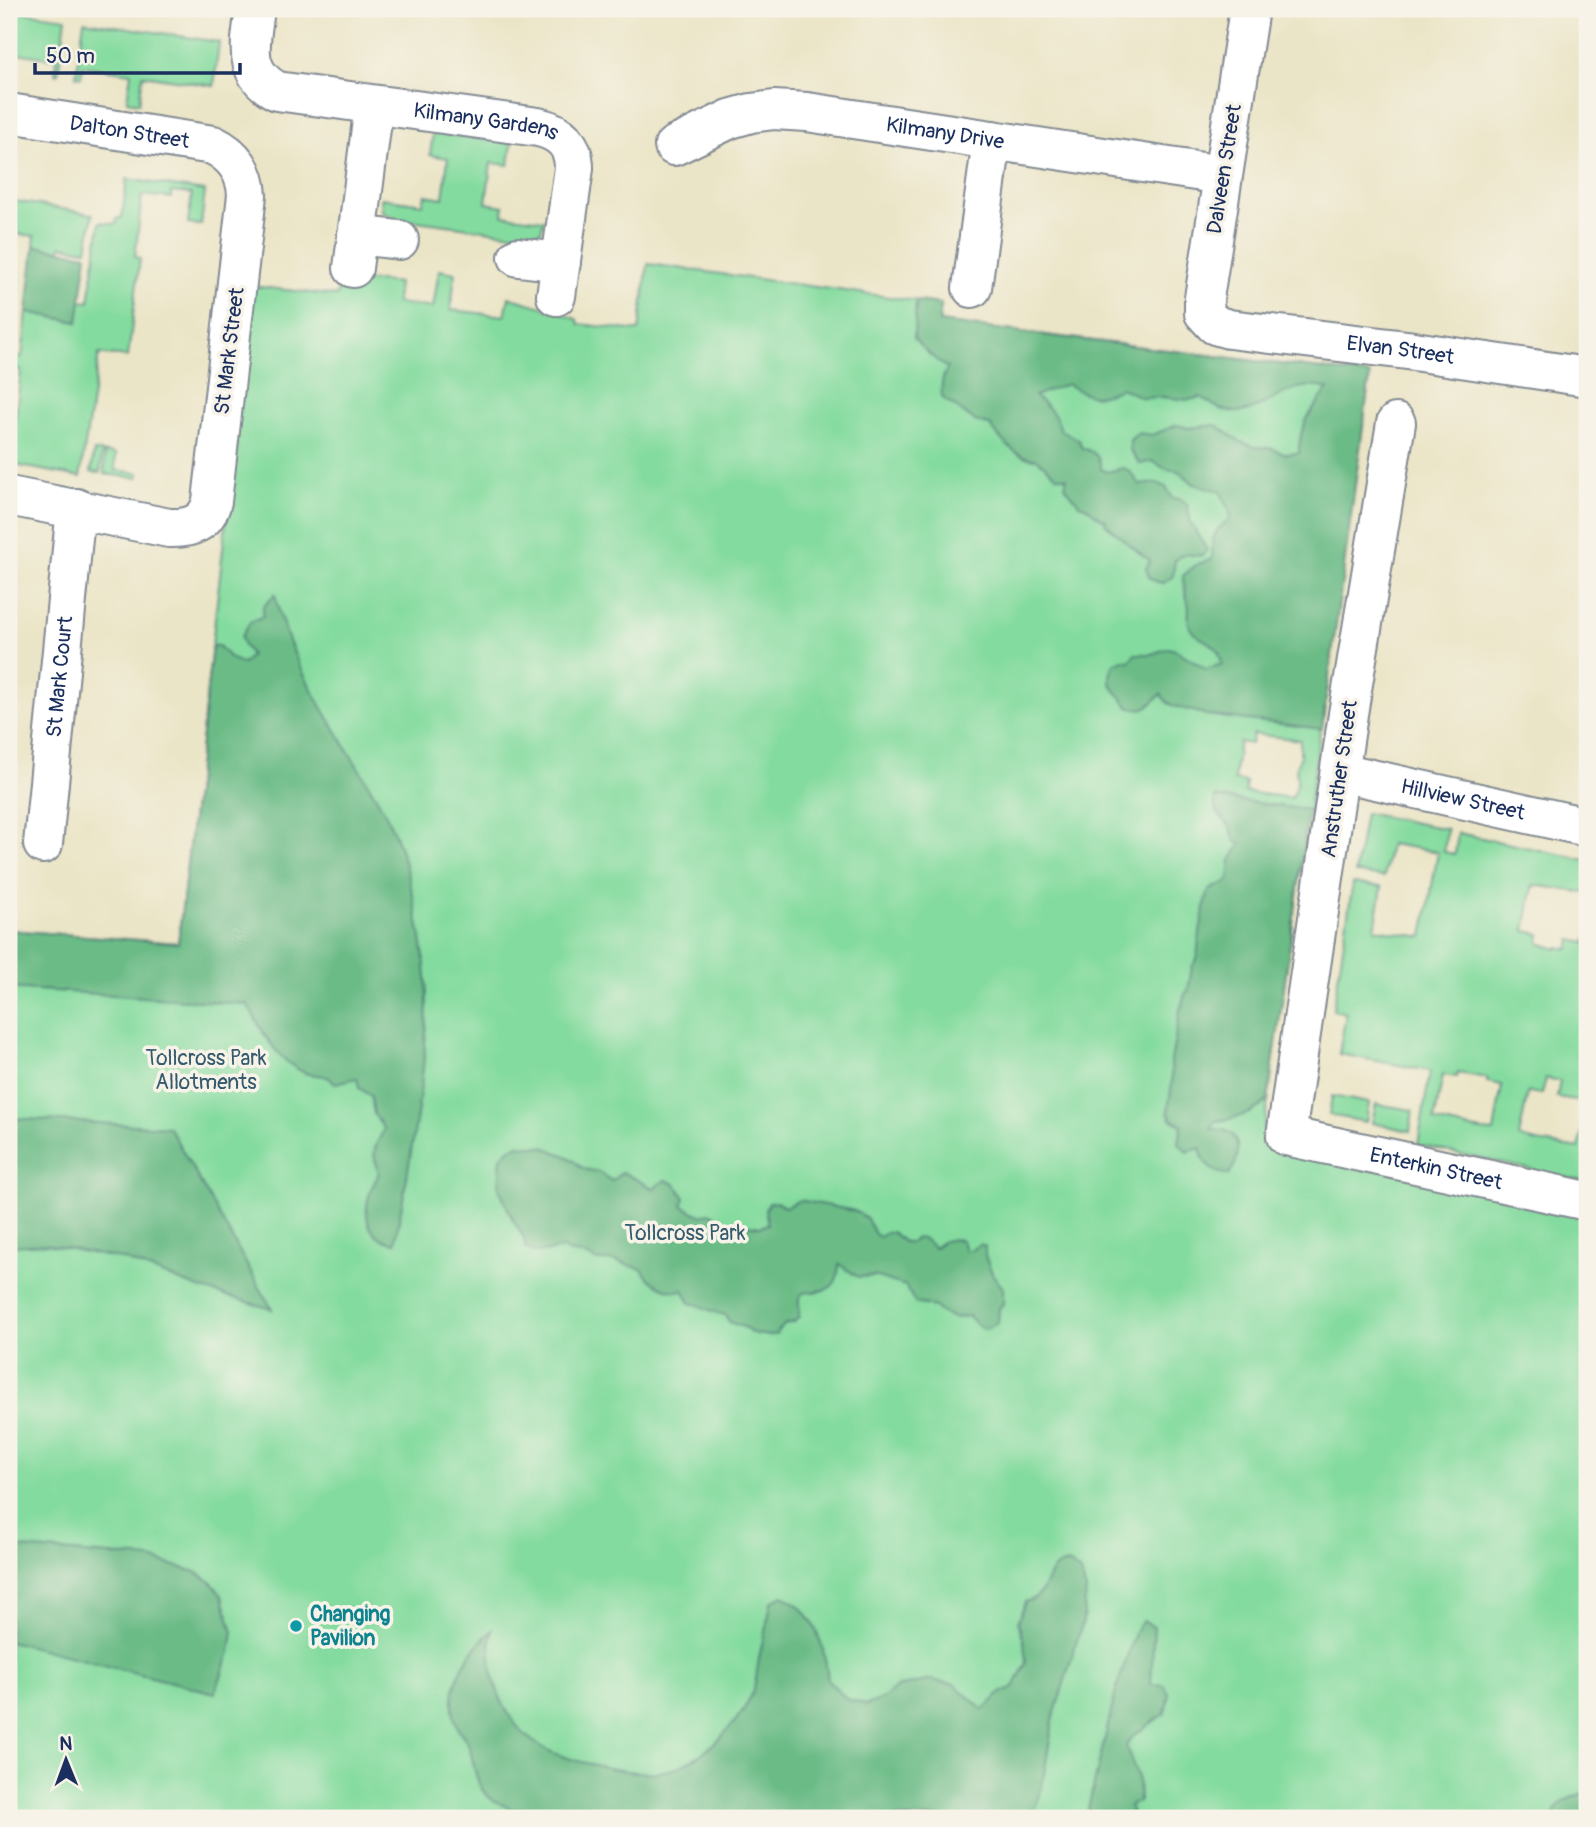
<svg xmlns="http://www.w3.org/2000/svg" width="1596" height="1827" viewBox="0 0 1596 1827" font-family="Pangolin,sans-serif">
<style>
.green{fill:#84db9f;stroke:#50857e;stroke-width:2;fill-rule:evenodd}
.forest{fill:#6bbb86;stroke:#437572;stroke-width:2}
.lines{fill:none;stroke-linecap:round;stroke-linejoin:round}
.minor-casing{stroke:#838a92;stroke-width:42}
.minor{stroke:#fff;stroke-width:38}
.culture-dot{fill:#0f9aa8;stroke:#f7f3e8;stroke-width:2.5}
.labels{text-anchor:middle;stroke-width:7;stroke-linejoin:round;paint-order:stroke}
.street-label{font-size:21px;fill:#1b2f5e;stroke:#f7f3e8}
.park-label{font-size:21px;fill:#355a6e;stroke:#f7f3e8}
.culture-label{font-size:21px;font-weight:bold;fill:#0d838f;stroke:#f7f3e8;text-anchor:start}
</style>
<rect width="100%" height="100%" fill="#f7f3e8"/>
<filter id="ink" filterUnits="userSpaceOnUse"><feTurbulence type="fractalNoise" baseFrequency=".0143" numOctaves="2"/><feDisplacementMap in="SourceGraphic" scale="14" xChannelSelector="R" yChannelSelector="G"/><feConvolveMatrix kernelMatrix="1 2 1 2 8 2 1 2 1" color-interpolation-filters="sRGB"/></filter>
<filter id="wash" filterUnits="userSpaceOnUse"><feTurbulence type="fractalNoise" baseFrequency=".00686" numOctaves="4" result="noise"/><feDisplacementMap in="SourceGraphic" scale="28" xChannelSelector="R" yChannelSelector="G"/><feGaussianBlur stdDeviation="1.57" result="paint"/><feColorMatrix in="noise" values="0 0 0 0 0 0 0 0 0 0 0 0 0 0 0 0 0 1.4 0 .05"/><feComposite in="paint" operator="in"/></filter>
<g filter="url(#wash)">
<rect width="100%" height="100%" fill="#ebe5c7"/>
<!-- green -->
<path class="green" d="M9 10 66 18 58 74 55 73 56 59 10 52 9 55Z
M84 21 219 42 214 86 143 75 139 103 127 101 131 73 83 66 81 77 76 76Z
M433 133 512 143 509 165 491 163 486 203 504 206 503 215 544 220 541 231 529 236 394 218 382 212 381 198 423 204 425 195 443 198 448 158 430 155Z
M127 179 205 191 201 225 188 224 192 194 171 192V198L142 195 135 257 140 258 128 357 99 354 80 477 10 464 21 371 9 368V356L22 357 27 312 78 322 80 301 89 302 100 222 116 224 117 218H122Z
M9 200 93 214 87 250 61 246 60 250 34 246 35 236 9 233Z
M648 264 941 304 939 322 1370 375 1262 1143 1587 1214V1818H9V930L178 943 253 286 337 296 339 280C359 282 379 280 398 283L396 303 433 308 439 270 455 273 451 310 505 316 509 297C532 305 556 309 578 320L579 324 639 331ZM1253 734 1300 740V758C1292 770 1300 777 1296 787 1295 791 1293 794 1292 798L1245 792 1246 782 1234 780 1239 742 1251 744Z
M94 451 116 454 115 470 139 473 138 478 104 474 105 453 102 454 100 473 91 472Z
M1365 813 1447 829 1444 852 1455 854 1458 833 1587 860V893L1533 885 1525 931 1540 934 1539 943 1557 949 1558 947 1569 949 1571 940 1586 943 1587 937V1102L1557 1097 1560 1081 1546 1078 1542 1094 1528 1092 1519 1137C1524 1140 1573 1149 1579 1148L1587 1105V1182L1418 1145 1430 1071 1339 1054 1346 1013 1333 1010 1353 883 1382 887 1375 929 1423 937 1438 852 1390 844 1384 877 1355 873ZM1458 1073 1487 1078V1082L1502 1085 1494 1132 1481 1131 1434 1121 1443 1075 1457 1077Z
M1332 1096 1369 1103 1366 1122 1329 1115Z
M1376 1104 1413 1110 1410 1131 1372 1123Z"/>
<!-- forest -->
<path class="forest" d="M34 246 87 255 78 322 27 312Z
M916 301 941 304 939 322 1370 375 1322 729 1206 715C1192 708 1169 711 1161 694 1150 705 1145 713 1128 707 1117 688 1103 689 1114 664L1123 660 1130 661 1135 654H1152L1168 648 1176 650 1206 669 1222 664C1217 637 1203 646 1191 629 1185 621 1191 612 1188 603 1186 593 1183 586 1183 576L1194 566 1213 558C1210 539 1214 530 1230 519V510L1220 491 1194 484 1179 471 1166 469 1152 461 1140 464 1130 450V440L1138 433 1152 435 1177 425 1188 428 1216 425 1241 442 1255 447 1270 448 1287 454 1299 453C1299 422 1312 412 1328 389 1281 374 1263 425 1220 409 1214 406 1207 401 1201 397L1189 400 1162 397 1143 398 1121 388C1095 400 1091 398 1067 384L1034 396C1047 405 1057 414 1061 431L1078 439 1082 448C1095 452 1100 456 1101 469L1107 472 1123 468 1129 471 1140 485 1157 483 1166 487 1172 498 1181 499 1187 504 1191 524 1207 550 1202 556 1183 554 1175 560 1173 576 1164 583 1157 582 1149 577 1146 568 1150 560C1136 552 1117 534 1105 523L1106 520C1094 517 1091 506 1079 504L1065 486 1067 478 1057 476 1037 459C1017 459 1001 441 990 425 972 422 971 418 957 408 943 397 940 402 942 383 943 376 944 374 948 368 938 363 921 347 914 338Z
M275 594C289 669 347 744 384 811 398 838 407 868 413 896 420 930 427 966 427 1001 426 1082 409 1164 395 1243 366 1238 362 1215 371 1189 373 1185 377 1179 378 1175 380 1170 376 1164 375 1159 372 1148 380 1139 384 1129L374 1114 371 1096 359 1088 357 1078 336 1083C333 1082 330 1078 327 1077 321 1074 312 1076 305 1073 275 1060 262 1030 247 1004L9 988V930L178 943 212 646H219L230 658 243 664 251 655 244 646 241 637 250 622 263 616V607Z
M1215 797 1309 810 1268 1100C1254 1114 1235 1119 1216 1121L1211 1129C1242 1127 1243 1154 1229 1175 1211 1172 1204 1166 1200 1148L1187 1152 1179 1143 1182 1125 1171 1119 1168 1112 1172 1081 1171 1061 1180 1010 1185 994 1188 991 1192 967 1198 957C1196 951 1206 895 1209 891 1215 886 1223 885 1229 880L1231 860 1241 844 1235 841C1233 837 1233 833 1231 829 1225 818 1212 814 1215 797Z
M9 1118 169 1127 272 1309 199 1288 125 1260 46 1244 9 1246Z
M519 1145 544 1147 569 1157 584 1169 599 1172 612 1181 622 1172 653 1188 666 1180 675 1184 685 1198 682 1206 702 1216 708 1213 716 1215 718 1226 724 1230 742 1224 760 1227 768 1224 765 1210 769 1203 777 1202 785 1207 800 1200 855 1211 867 1219 875 1234 880 1237 885 1233 892 1232 904 1242H912L916 1238H923L934 1248C941 1241 951 1238 962 1240L965 1250H971L980 1244 985 1246V1256L993 1275 1003 1288V1304L999 1308 998 1323 985 1329 978 1326 969 1316 953 1318 940 1312 935 1307 915 1303 906 1286 874 1276 858 1277 839 1264C838 1291 827 1290 803 1293L799 1298V1317L794 1322 785 1324 776 1334 769 1336 752 1333 746 1328 729 1322 726 1315C712 1314 702 1304 690 1303L683 1290C668 1294 649 1282 642 1269L615 1261H597L588 1256 568 1252 562 1248C550 1252 536 1255 526 1248L523 1236 513 1220 499 1188 501 1157 510 1148Z
M9 1547 148 1558 196 1572 211 1582 223 1597 233 1632 230 1652 215 1693 9 1641Z
M1069 1563 1080 1572 1086 1590 1083 1621 1054 1716 1042 1786 1035 1807 1027 1818H526L525 1815C510 1808 487 1801 480 1786 474 1773 473 1757 468 1744 466 1737 459 1733 457 1726 443 1688 466 1655 492 1630 484 1671 503 1724 540 1746 556 1756 577 1761 595 1765 616 1770 637 1774 659 1772 696 1767 735 1729 751 1696 756 1686 756 1676 758 1665 761 1644 768 1623 771 1602L783 1595C788 1599 796 1603 801 1608 819 1624 826 1657 828 1680L847 1699 867 1705 884 1698 897 1687 931 1680 954 1684 983 1710 1001 1693 1014 1687 1026 1663 1024 1642 1018 1622 1025 1602C1056 1592 1039 1567 1069 1563Z
M1143 1621 1154 1627 1151 1684 1164 1685 1169 1694 1165 1714 1135 1734 1126 1746 1138 1778 1139 1801 1129 1807 1134 1818H1086L1117 1687 1136 1630Z
M1587 1792V1818H1553C1556 1802 1573 1796 1587 1792Z"/>
</g>
<g filter="url(#ink)">
<g class="lines">
<defs>
<g id="minor">
<path id="s1" d="M255 9C251 42 241 72 277 91L538 127C561 132 574 145 574 168L556 296"/>
<path id="s2" d="M1249 9 1204 298V313L1215 325 1229 329 1407 350 1587 377"/>
<path id="s3" d="M9 113 213 145C234 155 246 172 247 195L212 501C207 523 190 529 169 528L9 496"/>
<path id="s4" d="M674 146 730 119 751 113 774 110 807 112 1222 175"/>
<path d="M357 235 399 240"/>
<path d="M518 257 561 262"/>
<path d="M353 268 374 105"/>
<path d="M972 288 992 140"/>
<path id="s5" d="M1396 423 1348 714 1286 1136 1587 1201"/>
<path id="s6" d="M1340 772 1587 827"/>
<path id="s7" d="M43 844 76 508"/>
</g>
</defs>
<!-- minor casing -->
<use href="#minor" class="minor-casing"/>
<!-- minor -->
<use href="#minor" class="minor"/>
</g>
</g>
<!-- markers -->
<circle class="culture-dot" cx="296" cy="1626" r="7"/>
<g class="labels">
<!-- street labels -->
<g class="street-label">
<text dy="7" stroke="none"><textPath href="#s1" startOffset="304">Kilmany Gardens</textPath></text>
<text dy="7" stroke="none"><textPath href="#s3" startOffset="122">Dalton Street</textPath></text>
<text dy="7" stroke="none"><textPath href="#s4" startOffset="280">Kilmany Drive</textPath></text>
<text transform="translate(1224 169) rotate(-81)" y="7">Dalveen Street</text>
<text dy="7" stroke="none"><textPath href="#s2" startOffset="511">Elvan Street</textPath></text>
<text transform="translate(229 351) rotate(-83)" y="7">St Mark Street</text>
<text dy="7" stroke="none"><textPath href="#s7" startOffset="168">St Mark Court</textPath></text>
<text transform="translate(1339 779) rotate(-82)" y="7">Anstruther Street</text>
<text dy="7" stroke="none"><textPath href="#s6" startOffset="126">Hillview Street</textPath></text>
<text dy="7" stroke="none"><textPath href="#s5" startOffset="875">Enterkin Street</textPath></text>
</g>
<!-- park labels -->
<g class="park-label">
<text x="206" y="1065">Tollcross Park<tspan x="206" dy="24">Allotments</tspan></text>
<text x="685" y="1240">Tollcross Park</text>
</g>
<!-- culture labels -->
<g class="culture-label">
<text x="310" y="1621">Changing<tspan x="310" dy="24">Pavilion</tspan></text>
</g>
</g>
<!-- margin -->
<rect width="1596" height="1827" fill="none" stroke="#f7f3e8" stroke-width="35"/>
<!-- north arrow -->
<g transform="translate(66 1760) rotate(359)" stroke="#f7f3e8" stroke-width="5" paint-order="stroke">
<path d="M0-5L12 26L0 18L-12 26Z" fill="#1b2f5e"/>
<text y="-10" font-size="19" font-weight="bold" text-anchor="middle" fill="#1b2f5e">N</text>
</g>
<!-- scale -->
<path d="M35 63v10h205v-10" fill="none" stroke="#1b2f5e" stroke-width="3.5"/>
<text x="46" y="63" font-size="21" fill="#1b2f5e" stroke="#f7f3e8" stroke-width="5" paint-order="stroke">50 m</text>
</svg>
